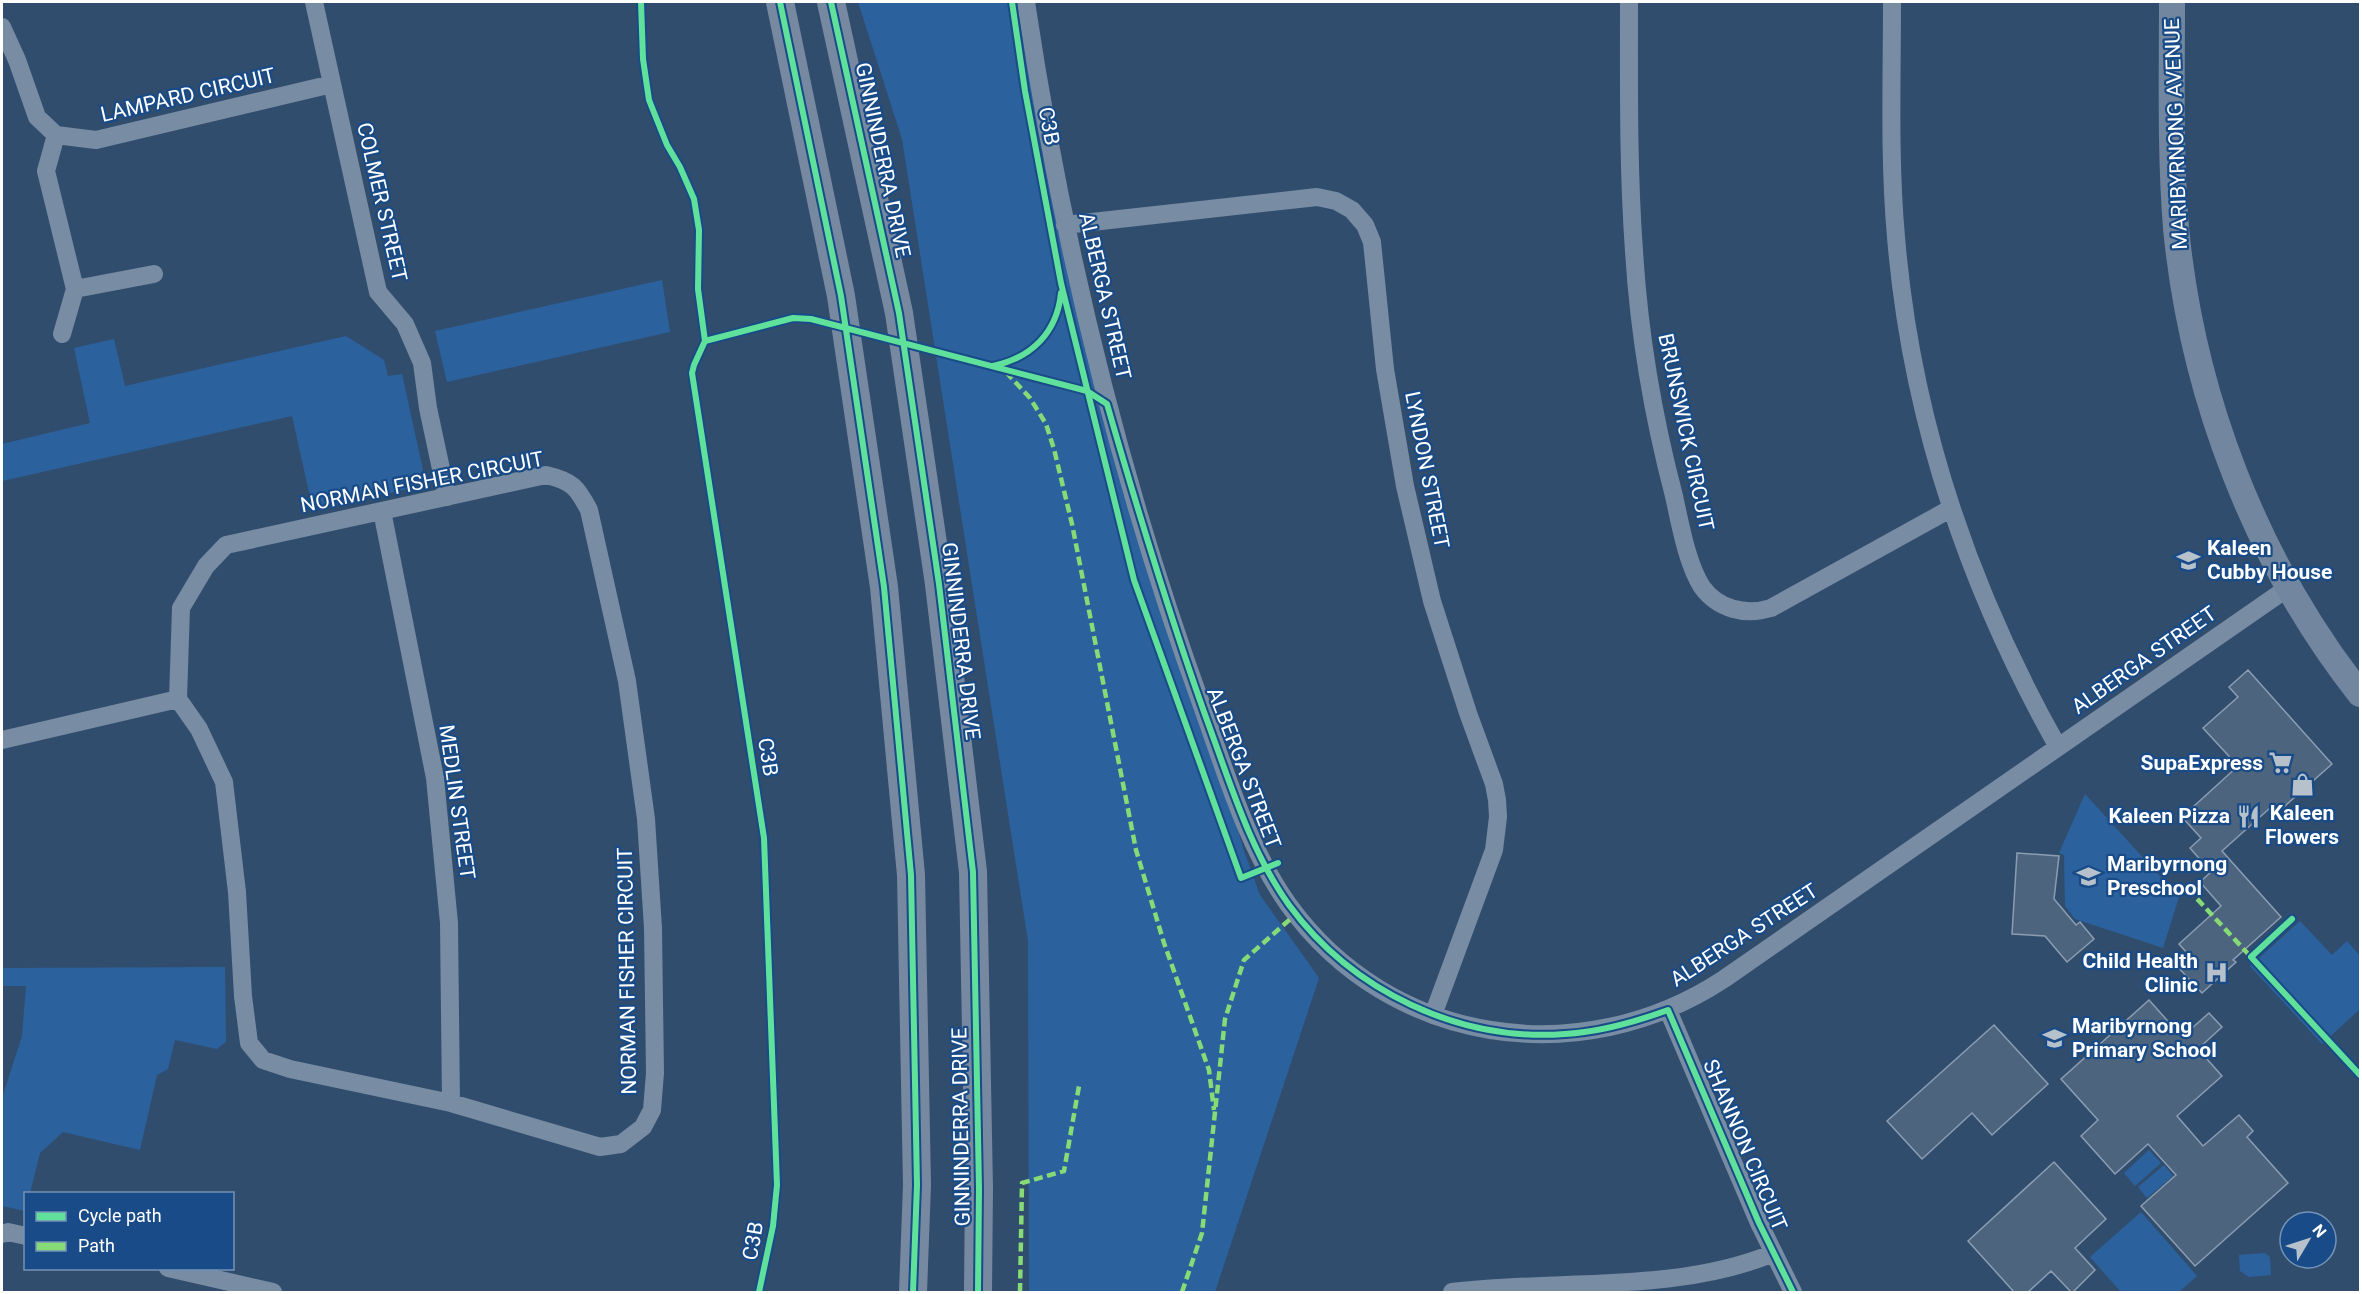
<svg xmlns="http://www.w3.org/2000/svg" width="2362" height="1294" viewBox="0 0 2362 1294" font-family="Roboto,sans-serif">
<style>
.green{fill:#2b629e}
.building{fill:#4d647e;stroke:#8c9db1;stroke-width:1.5}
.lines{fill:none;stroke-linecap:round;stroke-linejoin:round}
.street{stroke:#788ca3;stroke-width:18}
.secondary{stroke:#72879f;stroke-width:26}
.primary{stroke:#7789a1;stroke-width:28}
.quiet{stroke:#86db77;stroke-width:4.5;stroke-dasharray:9 4.5;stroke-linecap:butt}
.cycleway-casing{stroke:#184b87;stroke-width:10}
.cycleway{stroke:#60e19b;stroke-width:6}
.labels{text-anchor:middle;stroke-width:4.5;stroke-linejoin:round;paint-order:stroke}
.street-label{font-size:21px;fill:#fff;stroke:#184b87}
.poi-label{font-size:21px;font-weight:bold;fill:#fff;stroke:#184b87;text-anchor:start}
</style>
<rect width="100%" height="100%" fill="#314d6e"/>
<!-- green -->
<path class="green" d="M858 2H1018L1042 153 1244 851 1260 895 1319 978 1215 1292H1029L1028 941 902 139Z
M662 280 670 332 447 382 435 331Z
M346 336 384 360 388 376 402 374 423 470 412 488 313 510 292 416 2 481V444L90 423 74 348 114 339 125 386Z
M2085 794 2179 897 2163 948 2075 919 2065 906 2064 855 2059 853Z
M2300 921 2332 955 2347 941 2360 956V1009L2322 1044 2250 966Z
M225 967 226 1042 217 1049 175 1040 168 1069 157 1075 140 1150 63 1132 40 1153 30 1193 26 1194 25 1211 2 1206V1098L22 1036 26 986H2V968Z
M2149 1150 2161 1163 2135 1186 2124 1173Z
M2164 1165 2173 1176 2147 1198 2138 1187Z
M2141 1212 2197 1276 2179 1292H2121L2090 1257Z
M2265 1253 2270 1257 2271 1275 2249 1277 2240 1271 2239 1255Z"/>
<!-- building -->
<path class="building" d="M2248 670 2332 764 2276 814 2270 808 2222 851 2281 917 2233 960 2236 962 2202 993 2176 965 2188 954 2179 944 2221 906 2200 882 2211 872 2190 848 2201 838 2182 817 2238 766 2203 728 2238 697 2229 687Z
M2017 853 2059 856 2054 899 2076 925 2080 922 2094 939 2067 962 2045 936 2012 934Z
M2149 1000 2182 1037 2209 1013 2222 1027 2198 1049 2222 1076 2177 1116 2203 1146 2239 1115 2253 1131 2247 1137 2288 1183 2195 1266 2141 1206 2176 1175 2148 1144 2115 1174 2081 1136 2098 1120 2061 1079Z
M1994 1025 2048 1084 1992 1135 1972 1113 1922 1159 1887 1121Z
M2054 1162 2106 1219 2075 1248 2095 1270 2072 1293 2051 1271 2027 1293H2015L1968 1241Z"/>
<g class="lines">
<!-- street -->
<path class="street" d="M314 2 378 292 405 324 422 363 428 408 447 497
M1026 2C1062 242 1119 478 1202 706 1226 773 1247 846 1288 904 1390 1046 1581 1073 1724 979L2289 587
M1629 2C1629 85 1628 168 1634 251 1639 334 1653 416 1674 496 1680 523 1687 564 1702 587 1718 609 1745 616 1771 608L1950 509
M1892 2C1892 80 1889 159 1896 237 1911 419 1969 589 2058 747
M2 27 17 60 37 117 56 135 96 140 332 84
M56 135 46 171 75 289 62 334
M1065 225 1317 197 1336 201 1352 210 1365 225 1372 242 1385 369 1405 486 1432 601 1468 713 1494 784 1497 800 1498 817 1494 850 1433 1015
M75 289 154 274
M546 475C572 481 577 487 589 510L627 681 646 819 653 928 655 1073 652 1110 643 1127 621 1144 600 1147 451 1103 290 1069 263 1060 249 1043 243 996 237 892 224 782 199 729 178 699 181 608 206 566 226 545Z
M382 511 435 778 449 923 451 1103
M2 740 178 699
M1668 1010 1759 1223 1793 1292
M2 1234 8 1232 26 1236
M168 1268 273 1292
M1452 1292C1558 1279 1674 1294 1774 1253"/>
<!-- secondary -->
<path class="secondary" d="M2172 2C2172 77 2170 153 2176 228 2192 395 2256 562 2360 694"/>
<!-- primary -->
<path class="primary" d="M780 2 841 296 884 587 911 875 917 1185 913 1292
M831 2 899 313 939 584 973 872 979 1188 978 1292"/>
<!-- quiet -->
<path class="quiet" d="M1006 372 1030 398 1046 424 1054 449 1072 524 1136 850 1164 943 1209 1070 1214 1110
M2188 889 2251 957
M1020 1292 1022 1183 1064 1171 1079 1086
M1182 1292 1202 1233 1225 1019 1244 960 1296 914"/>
<defs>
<path id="cycleway" d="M641 2 643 59 649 100 667 145 680 167 694 199 699 230 698 289 705 341
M780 2 841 296 884 587 911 875 917 1185 913 1292
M831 2 899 313 939 584 973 872 979 1188 978 1292
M1012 2 1025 91 1061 283 1134 580 1241 878 1278 863
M993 366C1031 358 1057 333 1061 293
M2292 919 2251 957 2360 1075
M759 1292 773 1226 777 1185 764 838 692 373 694 365 705 341 793 318 811 319 1087 391 1107 404C1139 515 1172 625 1212 734 1233 792 1253 855 1289 905 1352 991 1459 1042 1565 1034 1601 1032 1635 1022 1668 1010L1759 1223 1793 1292"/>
</defs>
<!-- cycleway casing -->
<use href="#cycleway" class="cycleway-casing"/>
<!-- cycleway -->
<use href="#cycleway" class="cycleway"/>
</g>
<!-- icons -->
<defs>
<symbol id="school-bare" viewBox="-9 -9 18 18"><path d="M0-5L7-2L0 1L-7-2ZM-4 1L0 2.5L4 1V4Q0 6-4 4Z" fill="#b7c1cc" stroke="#184b87" stroke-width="2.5" paint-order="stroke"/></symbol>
<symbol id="supermarket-bare" viewBox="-9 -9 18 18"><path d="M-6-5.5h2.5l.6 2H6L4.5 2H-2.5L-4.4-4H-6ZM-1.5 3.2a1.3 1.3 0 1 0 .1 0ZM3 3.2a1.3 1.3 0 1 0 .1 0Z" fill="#b7c1cc" stroke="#184b87" stroke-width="2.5" paint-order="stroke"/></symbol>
<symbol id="shop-bare" viewBox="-9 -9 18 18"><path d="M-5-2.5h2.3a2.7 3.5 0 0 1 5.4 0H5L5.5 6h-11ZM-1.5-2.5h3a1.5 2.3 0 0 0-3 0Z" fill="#b7c1cc" stroke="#184b87" stroke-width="2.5" paint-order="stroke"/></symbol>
<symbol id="restaurant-bare" viewBox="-9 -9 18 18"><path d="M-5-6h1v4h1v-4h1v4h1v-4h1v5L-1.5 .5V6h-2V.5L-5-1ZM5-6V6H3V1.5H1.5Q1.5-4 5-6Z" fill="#b7c1cc" stroke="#184b87" stroke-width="2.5" paint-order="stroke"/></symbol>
<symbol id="hospital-bare" viewBox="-9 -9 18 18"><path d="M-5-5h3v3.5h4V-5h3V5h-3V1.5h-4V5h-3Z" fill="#b7c1cc" stroke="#184b87" stroke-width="2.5" paint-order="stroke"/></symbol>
</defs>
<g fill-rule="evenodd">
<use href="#school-bare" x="2172" y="544" width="33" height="33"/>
<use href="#supermarket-bare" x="2264" y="746" width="33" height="33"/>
<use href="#shop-bare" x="2286" y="768" width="33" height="33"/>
<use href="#restaurant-bare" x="2232" y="800" width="33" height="33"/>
<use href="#school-bare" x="2072" y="860" width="33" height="33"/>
<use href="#hospital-bare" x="2200" y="956" width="33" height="33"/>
<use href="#school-bare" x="2038" y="1022" width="33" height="33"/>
</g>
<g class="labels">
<!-- street labels -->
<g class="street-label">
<text transform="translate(188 95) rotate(-13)" y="7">LAMPARD CIRCUIT</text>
<text transform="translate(1049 126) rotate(79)" y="7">C3B</text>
<text transform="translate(2176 134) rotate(-92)" y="7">MARIBYRNONG AVENUE</text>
<text transform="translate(883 160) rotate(78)" y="7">GINNINDERRA DRIVE</text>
<text transform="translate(382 202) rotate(77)" y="7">COLMER STREET</text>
<text transform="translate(1105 296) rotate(77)" y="7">ALBERGA STREET</text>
<text transform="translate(1686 432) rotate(78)" y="7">BRUNSWICK CIRCUIT</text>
<text transform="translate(1427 470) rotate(79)" y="7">LYNDON STREET</text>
<text transform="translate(422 482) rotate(-11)" y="7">NORMAN FISHER CIRCUIT</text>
<text transform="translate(961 641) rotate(83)" y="7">GINNINDERRA DRIVE</text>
<text transform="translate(2144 660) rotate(-35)" y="7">ALBERGA STREET</text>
<text transform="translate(768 757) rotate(81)" y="7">C3B</text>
<text transform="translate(1244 768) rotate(69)" y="7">ALBERGA STREET</text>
<text transform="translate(457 802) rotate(82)" y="7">MEDLIN STREET</text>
<text transform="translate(1744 935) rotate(-33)" y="7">ALBERGA STREET</text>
<text transform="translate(627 971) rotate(-91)" y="7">NORMAN FISHER CIRCUIT</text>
<text transform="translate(961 1127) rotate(-91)" y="7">GINNINDERRA DRIVE</text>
<text transform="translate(1745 1145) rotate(67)" y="7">SHANNON CIRCUIT</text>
<text transform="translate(753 1241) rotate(-80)" y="7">C3B</text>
</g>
<!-- poi labels -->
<g class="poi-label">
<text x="2207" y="555">Kaleen<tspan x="2207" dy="24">Cubby House</tspan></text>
<text x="2263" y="770" text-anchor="end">SupaExpress</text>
<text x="2302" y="820" text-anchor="middle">Kaleen<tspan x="2302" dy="24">Flowers</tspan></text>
<text x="2230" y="823" text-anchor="end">Kaleen Pizza</text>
<text x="2107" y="871">Maribyrnong<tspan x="2107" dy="24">Preschool</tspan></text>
<text x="2198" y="968" text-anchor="end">Child Health<tspan x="2198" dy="24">Clinic</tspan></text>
<text x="2072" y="1033">Maribyrnong<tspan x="2072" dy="24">Primary School</tspan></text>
</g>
</g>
<!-- border -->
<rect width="2362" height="1294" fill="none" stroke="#ffffff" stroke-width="6"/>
<!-- legend -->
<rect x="24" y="1192" width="210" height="78" fill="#184b87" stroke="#7493b7" stroke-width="1.5"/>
<rect x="36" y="1212" width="30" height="9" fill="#60e19b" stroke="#7493b7" stroke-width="1.5"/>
<text x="78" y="1222" font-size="18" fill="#ffffff">Cycle path</text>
<rect x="36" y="1242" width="30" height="9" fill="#86db77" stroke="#7493b7" stroke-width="1.5"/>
<text x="78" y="1252" font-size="18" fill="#ffffff">Path</text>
<!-- north arrow -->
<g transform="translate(2308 1240) rotate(51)"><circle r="28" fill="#184b87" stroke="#7493b7" stroke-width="1.5"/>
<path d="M0-4.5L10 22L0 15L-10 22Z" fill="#b7c1cc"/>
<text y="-9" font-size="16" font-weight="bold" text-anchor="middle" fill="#ffffff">N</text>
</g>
</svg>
